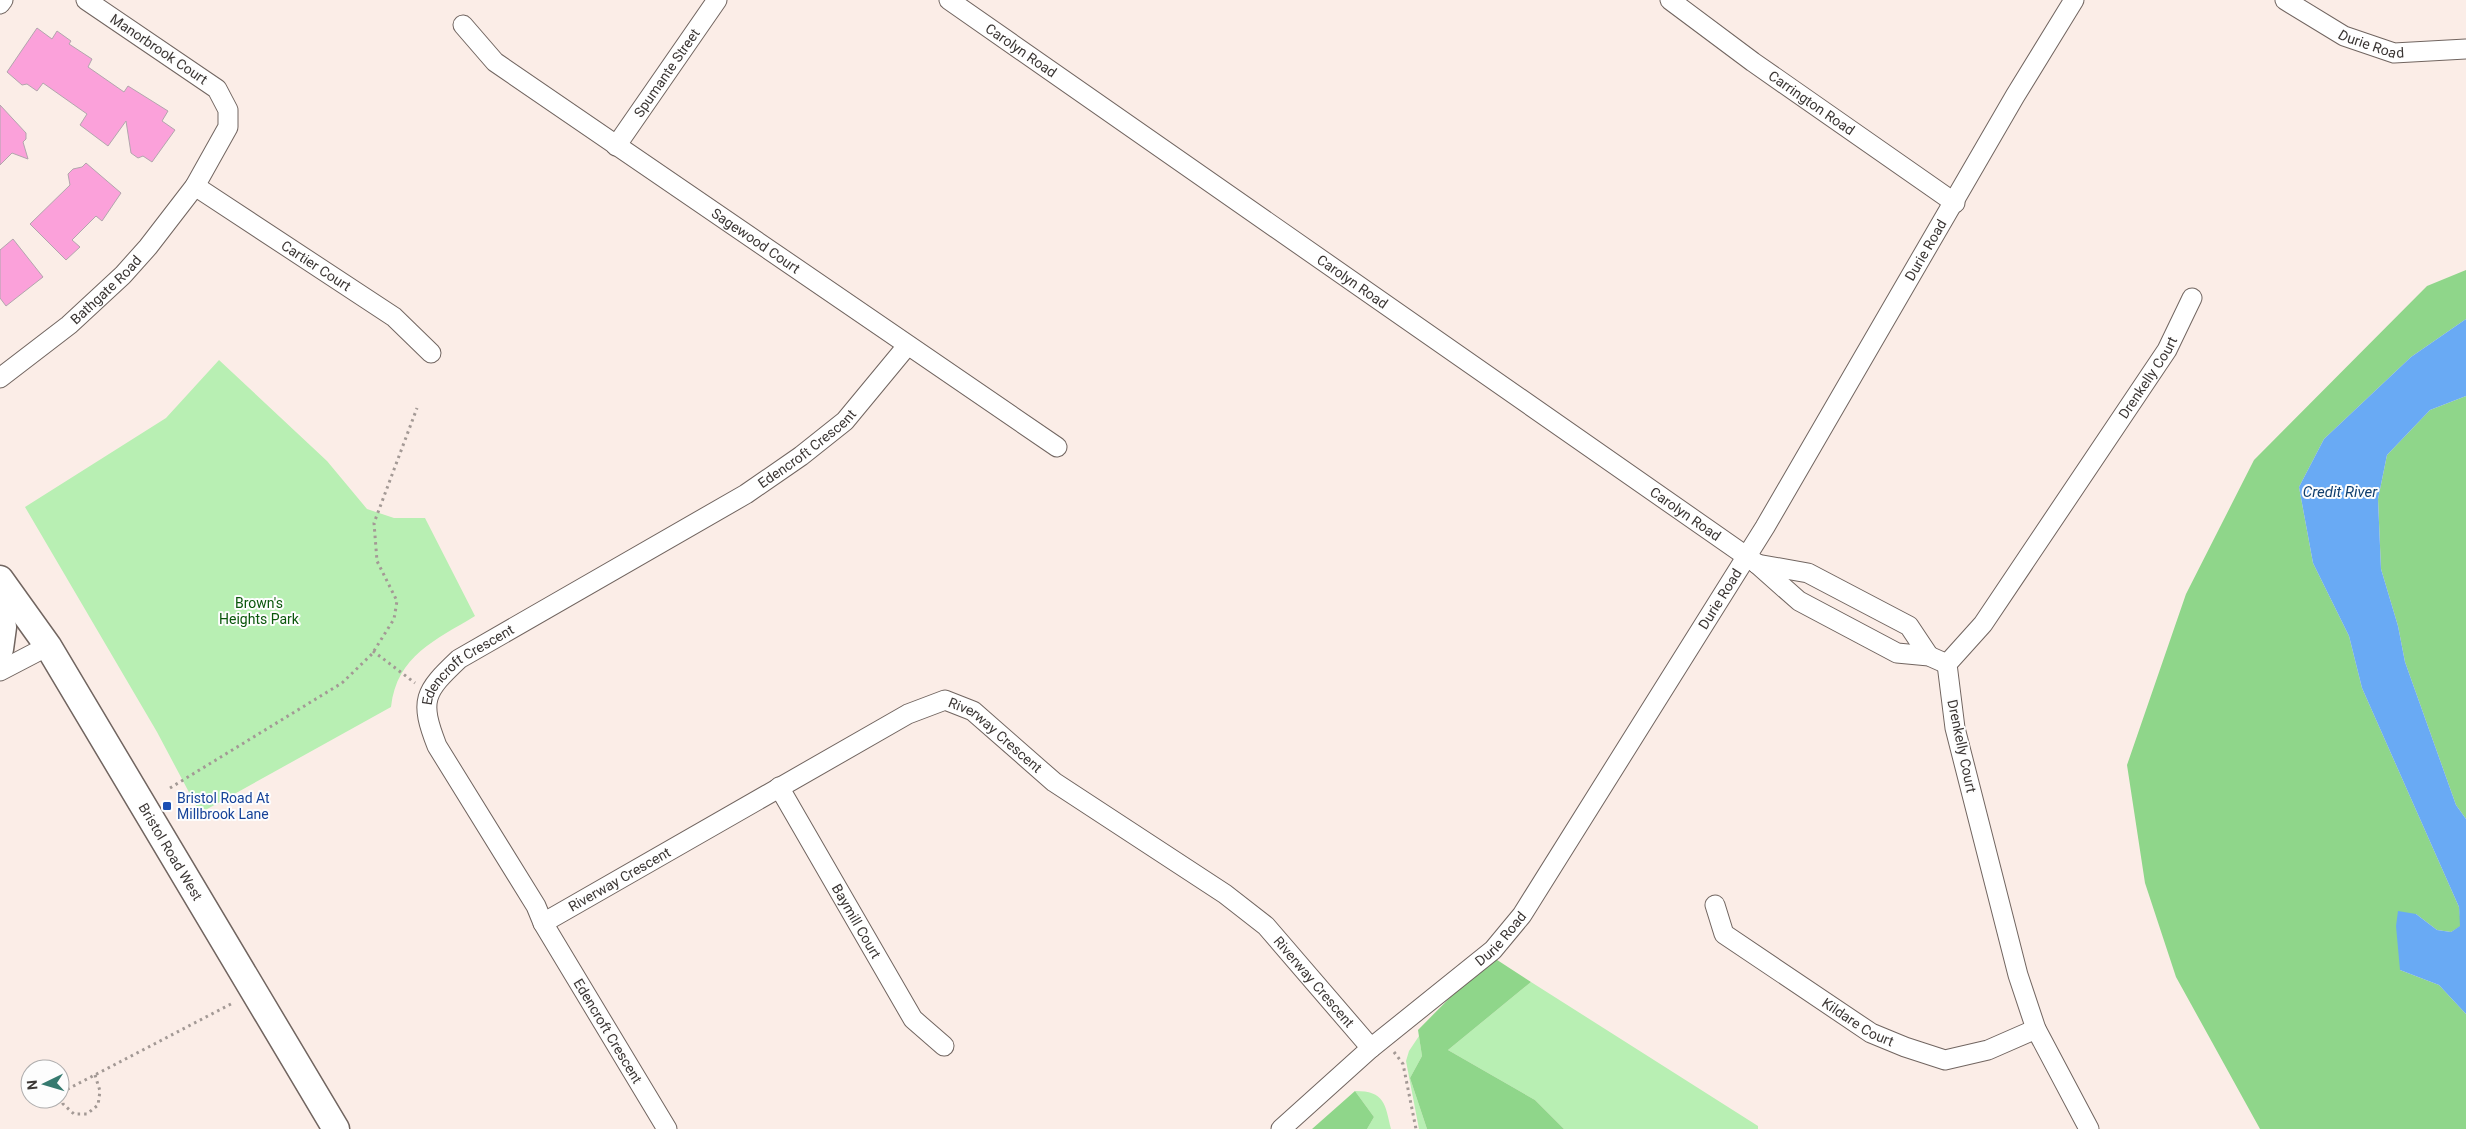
<svg xmlns="http://www.w3.org/2000/svg" width="2466" height="1129" viewBox="0 0 2466 1129" font-family="Roboto,sans-serif">
<style>
.green{fill:#b8efb3}
.forest{fill:#8fd68a}
.water{fill:#69aaf4}
.building{fill:#fba1da;stroke:#b2a6ad}
.lines{fill:none;stroke-linecap:round;stroke-linejoin:round}
.street-casing{stroke:#716560;stroke-width:21}
.secondary-casing{stroke:#716560;stroke-width:29}
.path{stroke:#a39995;stroke-width:3;stroke-dasharray:2.5 4;stroke-linecap:butt}
.street{stroke:#fff;stroke-width:19}
.secondary{stroke:#fff;stroke-width:26}
.transit-dot{fill:#1a4fb4;stroke:#fdfdfd;stroke-width:2}
.labels{text-anchor:middle;stroke-width:4;stroke-linejoin:round;paint-order:stroke}
.street-label{font-size:14px;fill:#3b3634;stroke:#fdfdfd}
.park-label{font-size:14px;fill:#0a560b;stroke:#fdfdfd}
.transit-label{font-size:14px;fill:#164399;stroke:#fdfdfd;text-anchor:start}
.water-label{font-size:15px;font-style:italic;fill:#113f6e;stroke:#fdfdfd}
</style>
<rect width="100%" height="100%" fill="#fbede7"/>
<!-- green -->
<path class="green" d="M219 360 327 461 367 509 394 518H425L475 616C436 640 397 655 391 707L200 813 157 732 25 507 166 418Z
M1531 982 1758 1126V1129H1564L1535 1100 1448 1050Z
M1419 1036 1422 1056 1410 1078 1427 1129H1419L1406 1061 1409 1051Z
M1355 1091C1385 1091 1385 1104 1391 1129H1367L1374 1117Z"/>
<!-- forest -->
<path class="forest" d="M2466 270V319L2411 357 2324 439 2299 487 2313 563 2349 636 2362 688 2459 907 2461 926 2451 932 2437 930 2416 914 2400 970 2439 985 2466 1014V1129H2260L2176 977 2145 883 2127 765 2186 594 2254 460 2427 286Z
M2466 396V819L2456 805 2405 662 2398 626 2381 569 2378 499 2387 455 2430 410Z
M1491 956 1531 982 1448 1050 1535 1100 1564 1129H1427L1410 1078 1422 1056 1418 1030Z
M1355 1091 1374 1117 1367 1129H1312Z"/>
<!-- water -->
<path class="water" d="M2466 319V396L2430 410 2387 455 2378 499 2381 569 2398 626 2405 662 2456 805 2466 819V1014L2439 985 2400 970 2396 926 2398 911 2416 914 2437 930 2451 932 2460 926 2459 907 2362 688 2349 636 2313 563 2299 487 2324 439 2411 357Z"/>
<!-- building -->
<path class="building" d="M37 28 52 39 57 31 71 41 69 44 92 59 88 67 124 92 128 86 168 111 162 121 175 130 152 162 143 156 138 158 131 153 126 121 108 146 80 125 87 114 43 83 37 91 27 84 22 85 7 72Z
M0 105 26 133V139L23 142 28 159 12 153 0 165Z
M86 163 121 193 102 221 96 216 72 240 80 247 66 260 30 224 70 185 68 174 73 169 82 167Z
M13 239 43 277 6 306 0 298V250Z"/>
<g class="lines">
<defs>
<g id="street">
<path id="s1" d="M949 0 1756 563 1799 601 1897 653 1929 656 1947 664"/>
<path id="s2" d="M1670 0 1753 62 1955 203"/>
<path id="s3" d="M2285 0 2344 36 2394 53 2466 49"/>
<path d="M0 4 3 0"/>
<path id="s4" d="M463 25 495 62 1057 447"/>
<path id="s5" d="M616 146 717 0"/>
<path id="s6" d="M195 186 394 317 431 353"/>
<path id="s7" d="M0 378 69 325 123 275 148 247 195 186 228 127V110L217 89 86 0"/>
<path d="M1757 564 1808 573 1909 626 1929 656"/>
<path d="M0 671 48 646"/>
<path id="s8" d="M779 787 913 1019 944 1046"/>
<path id="s9" d="M1715 905 1724 934 1871 1033 1905 1047 1945 1060 1988 1050 2036 1029"/>
<path id="s10" d="M543 923 908 714 945 700 973 711 1054 782 1225 894 1266 926 1371 1048"/>
<path id="s11" d="M667 1129 543 923 536 906 437 746C419 700 424 692 459 659L746 494 801 456 845 421 907 346"/>
<path id="s12" d="M1281 1129 1371 1048 1493 950 1522 915 1765 527 2015 96 2074 0"/>
<path id="s13" d="M2089 1129 2036 1029 2018 975 1955 728 1947 664 1983 624 2167 350 2192 298"/>
</g>
<g id="secondary">
<path id="s14" d="M0 579 48 646 336 1129"/>
<path d="M0 606 3 627 0 649"/>
</g>
</defs>
<!-- street casing -->
<use href="#street" class="street-casing"/>
<!-- secondary casing -->
<use href="#secondary" class="secondary-casing"/>
<!-- path -->
<path class="path" d="M373 651 415 683
M170 788 342 683 372 654 394 619 397 601 377 561 374 523 417 408
M1394 1052 1403 1064 1416 1129
M95 1075 100 1091 98 1105 87 1114H74L63 1104 62 1092 231 1004"/>
<!-- street -->
<use href="#street" class="street"/>
<!-- secondary -->
<use href="#secondary" class="secondary"/>
</g>
<!-- markers -->
<rect class="transit-dot" x="162" y="801" width="10" height="10" rx="2.5"/>
<g class="labels">
<!-- street labels -->
<g class="street-label">
<text dy="5" stroke="none"><textPath href="#s3" startOffset="98">Durie Road</textPath></text>
<text transform="translate(159 49) rotate(34)" y="5">Manorbrook Court</text>
<text dy="5" stroke="none"><textPath href="#s1" startOffset="88">Carolyn Road</textPath></text>
<text dy="5" stroke="none"><textPath href="#s5" startOffset="89">Spumante Street</textPath></text>
<text dy="5" stroke="none"><textPath href="#s2" startOffset="175">Carrington Road</textPath></text>
<text dy="5" stroke="none"><textPath href="#s4" startOffset="365">Sagewood Court</textPath></text>
<text dy="5" stroke="none"><textPath href="#s12" startOffset="1101">Durie Road</textPath></text>
<text dy="5" stroke="none"><textPath href="#s6" startOffset="145">Cartier Court</textPath></text>
<text dy="5" stroke="none"><textPath href="#s1" startOffset="492">Carolyn Road</textPath></text>
<text dy="5" stroke="none"><textPath href="#s7" startOffset="138">Bathgate Road</textPath></text>
<text dy="5" stroke="none"><textPath href="#s13" startOffset="840">Drenkelly Court</textPath></text>
<text dy="5" stroke="none"><textPath href="#s11" startOffset="954">Edencroft Crescent</textPath></text>
<text dy="5" stroke="none"><textPath href="#s1" startOffset="898">Carolyn Road</textPath></text>
<text dy="5" stroke="none"><textPath href="#s12" startOffset="696">Durie Road</textPath></text>
<text dy="5" stroke="none"><textPath href="#s11" startOffset="549">Edencroft Crescent</textPath></text>
<text dy="5" stroke="none"><textPath href="#s10" startOffset="522">Riverway Crescent</textPath></text>
<text transform="translate(1962 746) rotate(78)" y="5">Drenkelly Court</text>
<text dy="5" stroke="none"><textPath href="#s14" startOffset="322">Bristol Road West</textPath></text>
<text dy="5" stroke="none"><textPath href="#s10" startOffset="88">Riverway Crescent</textPath></text>
<text dy="5" stroke="none"><textPath href="#s8" startOffset="155">Baymill Court</textPath></text>
<text dy="5" stroke="none"><textPath href="#s12" startOffset="291">Durie Road</textPath></text>
<text dy="5" stroke="none"><textPath href="#s10" startOffset="928">Riverway Crescent</textPath></text>
<text dy="5" stroke="none"><textPath href="#s9" startOffset="191">Kildare Court</textPath></text>
<text transform="translate(608 1031) rotate(59)" y="5">Edencroft Crescent</text>
</g>
<!-- park labels -->
<g class="park-label">
<text x="259" y="608">Brown's<tspan x="259" dy="16">Heights Park</tspan></text>
</g>
<!-- transit labels -->
<g class="transit-label">
<text x="177" y="803">Bristol Road At<tspan x="177" dy="16">Millbrook Lane</tspan></text>
</g>
<!-- water labels -->
<g class="water-label">
<text x="2340" y="497">Credit River</text>
</g>
</g>
<!-- north arrow -->
<g transform="translate(45 1084) rotate(265)"><circle r="24" fill="#fdfdfd" stroke="#afadad"/>
<path d="M0-4L9 19L0 12L-9 19Z" fill="#367a6f"/>
<text y="-8" font-size="14" font-weight="bold" text-anchor="middle" fill="#3b3634">N</text>
</g>
</svg>
